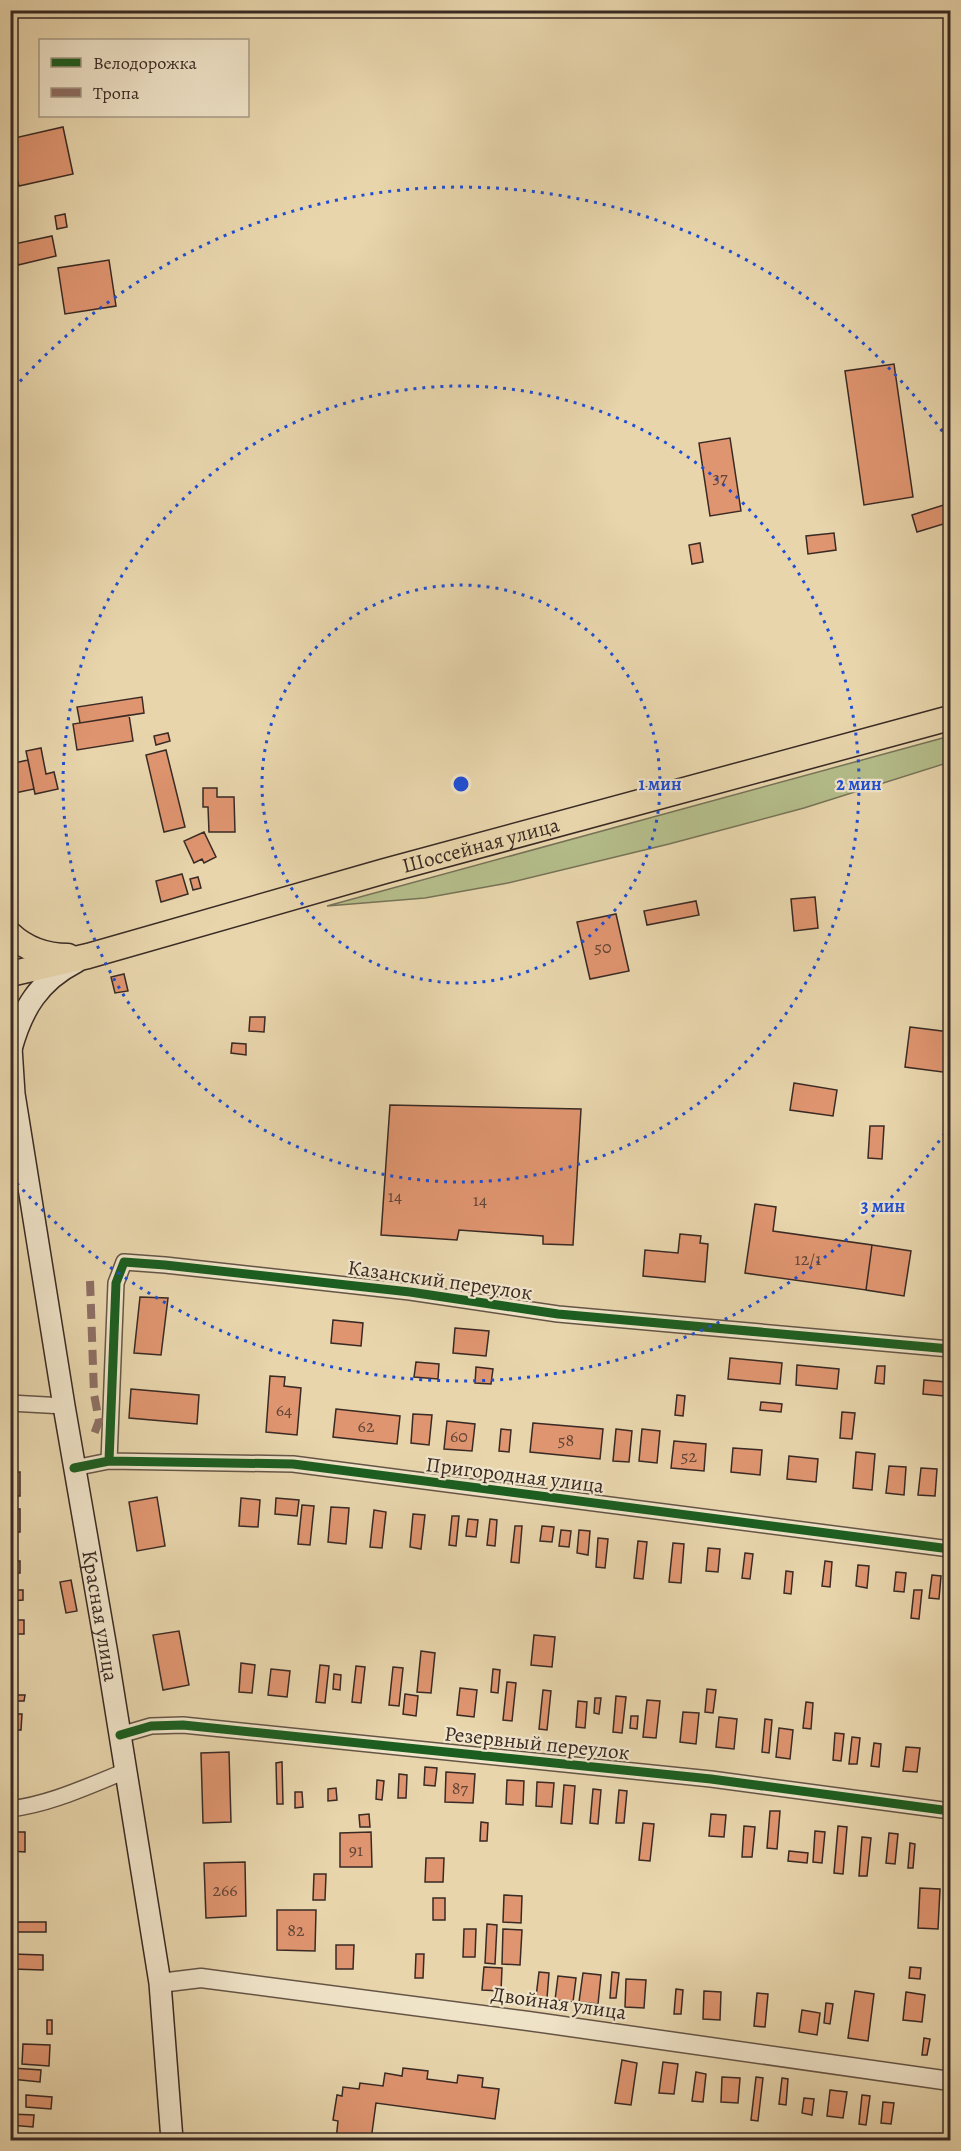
<svg xmlns="http://www.w3.org/2000/svg" width="961" height="2151" viewBox="0 0 961 2151" font-family="Alegreya,serif">
<style>
.green{fill:#b4bd8a;stroke:#767457;stroke-width:1.5}
.building{fill:#df9570;stroke:#392a24;stroke-width:1.5}
.lines{fill:none;stroke-linecap:round;stroke-linejoin:round}
.minor-casing{stroke:#655546;stroke-width:18}
.tertiary-casing{stroke:#655546;stroke-width:21}
.secondary-casing{stroke:#392a24;stroke-width:24}
.trunk-casing{stroke:#392a24;stroke-width:27}
.minor{stroke:#f0e4c9;stroke-width:15}
.tertiary{stroke:#f0e4c9;stroke-width:18}
.secondary{stroke:#f0e4c9;stroke-width:21}
.trunk{stroke:#e8d5ac;stroke-width:24}
.quiet{stroke:#8d6e63;stroke-width:8;stroke-dasharray:15 8;stroke-linecap:butt}
.cycleway-casing{stroke:#f0e4c9;stroke-width:13}
.cycleway{stroke:#1b5e20;stroke-width:9}
.ring{fill:none;stroke:#1d4ed8;stroke-width:3;stroke-dasharray:3 6}
.labels{text-anchor:middle;stroke-width:4.5;stroke-linejoin:round;paint-order:stroke}
.number-label{font-size:18px;fill:#624537}
.street-label{font-size:21px;fill:#392a24;stroke:#f0e4c9}
.centre{fill:#1d4ed8;stroke:#f0e4c9;stroke-width:3}
.ring-label{font-size:18px;text-anchor:middle;font-weight:bold;fill:#1d4ed8;stroke:#f0e4c9;stroke-width:4.5;stroke-linejoin:round;paint-order:stroke}
</style>
<rect width="100%" height="100%" fill="#e8d5ac"/>
<filter id="stains"><feTurbulence type="fractalNoise" baseFrequency=".00333" numOctaves="4"/><feColorMatrix values="0 0 0 0 .2 0 0 0 0 .09 0 0 0 0 .02 0 0 0 .5 -.17"/></filter>
<radialGradient id="worn" r=".72"><stop offset=".6" stop-color="#630" stop-opacity="0"/><stop offset="1" stop-color="#630" stop-opacity=".3"/></radialGradient>
<!-- green -->
<path class="green" d="M950 736V762L804 808 669 844 508 883 425 898 327 906Z"/>
<!-- building -->
<path class="building" d="M63 127 73 174 19 186 10 149V139Z
M65 214 67 227 57 229 55 216Z
M52 236 56 256 18 265 14 244Z
M109 260 116 306 65 314 58 268Z
M894 364 913 497 864 505 845 371Z
M730 438 741 511 710 516 699 443Z
M950 503V522L917 532 912 515Z
M834 533 836 550 808 554 806 536Z
M700 543 703 562 692 564 689 545Z
M142 697 144 713 80 723 77 707Z
M129 715 133 741 77 750 73 724Z
M168 733 170 741 156 745 154 736Z
M41 748 46 774 54 772 58 789 35 794 26 751Z
M166 750 185 827 164 832 146 755Z
M28 760 34 789 10 794V764Z
M203 788H217V797H234L235 832H209L208 807H203Z
M204 832 216 857 204 863 202 859 194 863 184 841Z
M182 874 188 894 161 902 156 881Z
M198 877 201 888 193 890 190 879Z
M815 897 818 928 794 931 791 899Z
M696 901 699 915 647 925 644 911Z
M616 914 629 971 590 979 577 922Z
M124 974 128 991 115 993 111 977Z
M250 1017H265L264 1032 249 1031Z
M910 1027 950 1032V1073L905 1067Z
M232 1043 246 1044V1055L231 1053Z
M794 1083 837 1090 833 1116 790 1110Z
M390 1105 581 1109 573 1245 543 1244V1236L459 1230 457 1240 381 1235Z
M870 1126H884L882 1159 868 1158Z
M755 1204 776 1207 773 1231 872 1245 866 1290 745 1273Z
M680 1234 701 1236 700 1243 708 1244 705 1282 643 1276 645 1250 678 1253Z
M872 1245 911 1251 904 1296 866 1290Z
M950 1257V1300L946 1299Z
M140 1297 168 1298 161 1355 134 1353Z
M333 1320 363 1323 361 1346 331 1343Z
M455 1328 489 1331 486 1356 453 1353Z
M730 1358 782 1363 780 1384 728 1379Z
M416 1362 439 1364 438 1379 414 1377Z
M797 1365 839 1369 837 1389 796 1385Z
M877 1366H885L884 1384 875 1383Z
M476 1367 493 1369 491 1384 475 1383Z
M270 1376 285 1377 284 1386 301 1388 297 1435 266 1432Z
M924 1380 946 1382 944 1396 923 1394Z
M131 1389 199 1395 197 1424 129 1418Z
M677 1395 685 1396 683 1416 675 1415Z
M761 1402 782 1404 781 1412 760 1410Z
M336 1409 400 1416 397 1444 333 1437Z
M842 1412 855 1413 852 1439 840 1438Z
M413 1414 432 1415 429 1445 411 1443Z
M447 1421 475 1424 472 1451 444 1449Z
M533 1423 603 1429 600 1459 530 1452Z
M501 1429 511 1430 509 1452 499 1451Z
M616 1429 632 1431 629 1462 613 1461Z
M642 1429 660 1431 657 1463 639 1461Z
M674 1441 706 1444 704 1471 671 1468Z
M733 1448 762 1450 760 1475 731 1472Z
M856 1452 875 1454 872 1490 853 1488Z
M789 1456 818 1459 816 1482 787 1479Z
M889 1466 906 1467 904 1495 886 1493Z
M921 1468 937 1469 935 1496 918 1495Z
M10 1472H20V1496H10Z
M157 1497 165 1546 137 1551 129 1502Z
M241 1498 260 1500 258 1527 239 1526Z
M276 1498 299 1500 297 1516 275 1514Z
M302 1505 314 1506 310 1545 298 1544Z
M331 1507 349 1508 346 1544 328 1542Z
M10 1509H20V1532H10Z
M374 1510 386 1512 382 1548 370 1547Z
M413 1514 425 1515 421 1549 410 1547Z
M452 1516H459L456 1546 449 1545Z
M468 1519 478 1520 476 1537 466 1536Z
M490 1519 497 1520 495 1546 487 1545Z
M515 1526H522L519 1563 511 1562Z
M542 1526 554 1527 552 1542 540 1541Z
M561 1530 571 1531 569 1547 559 1546Z
M579 1530 590 1531 588 1555 577 1553Z
M598 1538 608 1539 605 1568 596 1567Z
M638 1541 647 1542 643 1579 634 1578Z
M673 1543 684 1544 681 1583 669 1582Z
M708 1548 720 1549 718 1572 706 1571Z
M745 1553 753 1554 750 1579 742 1578Z
M10 1561H20V1573H10Z
M825 1561 832 1562 830 1587 822 1586Z
M858 1565 869 1566 867 1588 856 1586Z
M786 1571 793 1572 791 1594 784 1593Z
M896 1572 906 1573 904 1592 894 1591Z
M932 1575 941 1576 939 1599 929 1598Z
M71 1580 77 1611 66 1613 60 1582Z
M10 1590H23V1600L10 1601Z
M914 1590H922L919 1619 911 1618Z
M10 1620H24V1634H10Z
M179 1631 189 1685 163 1690 153 1635Z
M534 1635 555 1637 552 1667 531 1665Z
M10 1646H15L14 1670H10Z
M421 1651 435 1653 431 1693 417 1692Z
M241 1663 255 1665 252 1693 239 1692Z
M320 1665 329 1666 325 1703 316 1702Z
M356 1666 365 1667 361 1703 352 1702Z
M393 1667 403 1668 399 1706 389 1705Z
M271 1669 290 1671 287 1697 268 1695Z
M493 1669 500 1670 498 1693 491 1692Z
M334 1674 341 1675 340 1690 333 1689Z
M507 1682 516 1683 512 1721 503 1720Z
M460 1688 477 1690 474 1717 457 1715Z
M707 1689 716 1690 713 1713 705 1712Z
M543 1690 551 1691 547 1730 539 1729Z
M405 1694 418 1696 416 1716 403 1714Z
M10 1695H25L24 1701H10Z
M616 1696 626 1697 622 1733 613 1732Z
M595 1698H601L599 1714 594 1713Z
M647 1700 660 1701 656 1738 643 1737Z
M578 1701 587 1702 585 1728 576 1727Z
M806 1702 813 1703 811 1729 803 1728Z
M683 1712 699 1713 696 1744 680 1742Z
M10 1714H22L21 1730H10Z
M631 1716H638L637 1729 630 1728Z
M719 1717 737 1719 734 1749 716 1747Z
M765 1719 772 1720 769 1753 762 1752Z
M779 1728 793 1730 790 1759 776 1757Z
M835 1733 844 1734 841 1761 833 1760Z
M852 1737 860 1738 857 1764H849Z
M874 1743 881 1744 879 1767 871 1766Z
M948 1746H950V1776L945 1775Z
M906 1747 920 1748 917 1772 903 1771Z
M229 1752 231 1822 203 1823 201 1753Z
M282 1762 283 1804H277L276 1763Z
M425 1767 437 1768 435 1786 424 1785Z
M446 1772 475 1774 473 1803 445 1802Z
M399 1774 407 1775 406 1798H398Z
M377 1780 384 1781 382 1800 376 1799Z
M507 1780 524 1781 523 1805 506 1804Z
M537 1782 554 1783 552 1807 536 1806Z
M564 1785 575 1786 572 1824 561 1823Z
M336 1788 337 1800 328 1801V1789Z
M593 1789 601 1790 598 1824 590 1823Z
M619 1790 627 1791 624 1823H616Z
M295 1792H302L303 1807 295 1808Z
M770 1811H780L777 1849 767 1848Z
M369 1814 370 1827H360L359 1815Z
M711 1814 726 1815 724 1837 709 1836Z
M481 1822 488 1823 487 1841H480Z
M643 1823 654 1824 650 1861 639 1860Z
M744 1826 755 1827 752 1857H742Z
M838 1826 847 1827 843 1874 834 1873Z
M815 1831 825 1832 822 1863 813 1862Z
M10 1832H25V1852L10 1851Z
M371 1832 372 1867H340V1833Z
M889 1833 898 1834 895 1864 886 1863Z
M862 1837 871 1838 867 1876H859Z
M910 1843 915 1844 913 1868H908Z
M789 1851 808 1853 807 1863 788 1861Z
M426 1858H444L443 1882H425Z
M245 1862 246 1916 206 1918 204 1863Z
M314 1874H326L325 1900H313Z
M920 1888 940 1889 938 1929 918 1928Z
M504 1895 522 1896 521 1923 503 1922Z
M433 1898H445V1920H433Z
M277 1910H316L315 1951 277 1950Z
M10 1922H46V1932H10Z
M487 1924 497 1925 495 1964 485 1963Z
M464 1929H476L475 1957H463Z
M503 1929 522 1930 520 1965 502 1964Z
M336 1945H354L353 1969H336Z
M12 1954 43 1955V1970L12 1969Z
M416 1954H424L423 1978H415Z
M484 1967 502 1968 501 1991 482 1990Z
M910 1967 921 1968 920 1979 909 1978Z
M539 1972 549 1973 547 1998 536 1997Z
M612 1972 619 1973 616 1998H610Z
M583 1973 601 1975 598 2004 579 2002Z
M558 1976 576 1978 573 2002 555 2000Z
M626 1979 646 1980 644 2008 625 2007Z
M676 1989 683 1990 681 2014H674Z
M704 1991 721 1992 720 2020 703 2019Z
M855 1991 874 1994 868 2041 848 2038Z
M906 1992 925 1995 922 2022 903 2020Z
M757 1993 768 1994 765 2027 754 2026Z
M826 2003 833 2004 830 2024 824 2023Z
M802 2010 820 2013 817 2035 799 2032Z
M47 2020H52V2034H47Z
M924 2038 930 2039 927 2055H922Z
M23 2044 50 2045 49 2066 22 2064Z
M622 2060 637 2063 631 2105 615 2103Z
M663 2062 678 2064 674 2094 659 2093Z
M12 2068 41 2070 40 2082 11 2079Z
M403 2068 428 2071 427 2079 457 2083 458 2075 483 2078 482 2087 499 2089 495 2119 376 2103 371 2140H336L338 2121 333 2120 337 2095 342 2096 343 2087 359 2089 360 2083 383 2086 385 2073 402 2076Z
M696 2072 706 2074 703 2102 692 2101Z
M722 2077 740 2078 738 2103 721 2102Z
M756 2077 763 2078 758 2121 751 2120Z
M782 2078 788 2079 786 2105 779 2104Z
M830 2090 847 2092 843 2118 827 2116Z
M26 2095 52 2097 51 2109 26 2107Z
M862 2095 870 2096 866 2125 859 2124Z
M804 2098 814 2099 812 2115 802 2113Z
M883 2102 894 2103 891 2124 881 2123Z
M10 2114 34 2115 33 2127 10 2125Z"/>
<g class="lines">
<defs>
<path id="minor" d="M10 1403 64 1406
M109 1461 116 1283 124 1262 165 1265 410 1292 558 1314 950 1349
M74 1468 109 1461 293 1464 950 1549
M120 1735 151 1726 183 1725 711 1779 950 1811
M10 1809C51 1804 88 1786 126 1771"/>
<path id="tertiary" d="M160 1983 201 1978 528 2021 950 2081"/>
<g id="secondary">
<path id="s1" d="M10 1032 14 1094 64 1406 107 1654 160 1983 172 2140"/>
<path d="M11 1049C22 1009 39 981 76 962"/>
</g>
<g id="trunk">
<path d="M10 934C26 949 47 956 68 956"/>
<path id="s2" d="M10 974 88 956 385 871 950 718"/>
</g>
</defs>
<!-- minor casing -->
<use href="#minor" class="minor-casing"/>
<!-- tertiary casing -->
<use href="#tertiary" class="tertiary-casing"/>
<!-- secondary casing -->
<use href="#secondary" class="secondary-casing"/>
<!-- trunk casing -->
<use href="#trunk" class="trunk-casing"/>
<!-- minor -->
<use href="#minor" class="minor"/>
<!-- tertiary -->
<use href="#tertiary" class="tertiary"/>
<!-- secondary -->
<use href="#secondary" class="secondary"/>
<!-- trunk -->
<use href="#trunk" class="trunk"/>
<!-- quiet -->
<path class="quiet" d="M90 1281 94 1394 99 1421 93 1437"/>
<defs>
<path id="cycleway" d="M109 1461 116 1283 124 1262 165 1265 410 1292 558 1314 950 1349
M74 1468 109 1461 293 1464 950 1549
M120 1735 151 1726 183 1725 711 1779 950 1811"/>
</defs>
<!-- cycleway casing -->
<use href="#cycleway" class="cycleway-casing"/>
<!-- cycleway -->
<use href="#cycleway" class="cycleway"/>
</g>
<!-- distance rings -->
<g class="ring">
<circle cx="461" cy="784" r="199"/>
<circle cx="461" cy="784" r="398"/>
<path d="M950 1126A597 597 0 0 1 14 1180M14 388A597 597 0 0 1 950 442"/>
</g>
<g class="labels">
<!-- number labels -->
<g class="number-label">
<text x="720" y="483">37</text>
<text x="603" y="953">50</text>
<text x="395" y="1202">14</text>
<text x="480" y="1206">14</text>
<text x="808" y="1265">12/1</text>
<text x="284" y="1416">64</text>
<text x="366" y="1432">62</text>
<text x="459" y="1442">60</text>
<text x="566" y="1446">58</text>
<text x="689" y="1462">52</text>
<text x="460" y="1794">87</text>
<text x="356" y="1856">91</text>
<text x="225" y="1896">266</text>
<text x="296" y="1936">82</text>
</g>
<!-- street labels -->
<g class="street-label">
<text dy="7" stroke="none"><textPath href="#s2" startOffset="488">Шоссейная улица</textPath></text>
<text transform="translate(440 1280) rotate(8)" y="7">Казанский переулок</text>
<text transform="translate(515 1475) rotate(7)" y="7">Пригородная улица</text>
<text dy="7" stroke="none"><textPath href="#s1" startOffset="591">Красная улица</textPath></text>
<text transform="translate(537 1743) rotate(6)" y="7">Резервный переулок</text>
<text transform="translate(559 2003) rotate(8)" y="7">Двойная улица</text>
</g>
</g>
<circle cx="461" cy="784" r="9" class="centre"/>
<g class="ring-label">
<text x="660" y="790">1 мин</text>
<text x="859" y="790">2 мин</text>
<text x="883" y="1212">3 мин</text>
</g>
<!-- margin -->
<rect width="961" height="2151" fill="none" stroke="#e8d5ac" stroke-width="36"/>
<rect x="12" y="12" width="937" height="2127" fill="none" stroke="#392a24" stroke-width="3"/>
<rect x="18" y="18" width="925" height="2115" fill="none" stroke="#392a24" stroke-width="1.5"/>
<!-- legend -->
<rect x="39" y="39" width="210" height="78" fill="#f0e4c9" stroke="#a79a87" stroke-width="1.5"/>
<rect x="51" y="58" width="30" height="9" fill="#1b5e20" stroke="#a79a87" stroke-width="1.5"/>
<text x="93" y="69" font-size="18" fill="#392a24">Велодорожка</text>
<rect x="51" y="88" width="30" height="9" fill="#8d6e63" stroke="#a79a87" stroke-width="1.5"/>
<text x="93" y="99" font-size="18" fill="#392a24">Тропа</text>
<rect width="100%" height="100%" filter="url(#stains)"/>
<rect width="100%" height="100%" fill="url(#worn)"/>
</svg>
